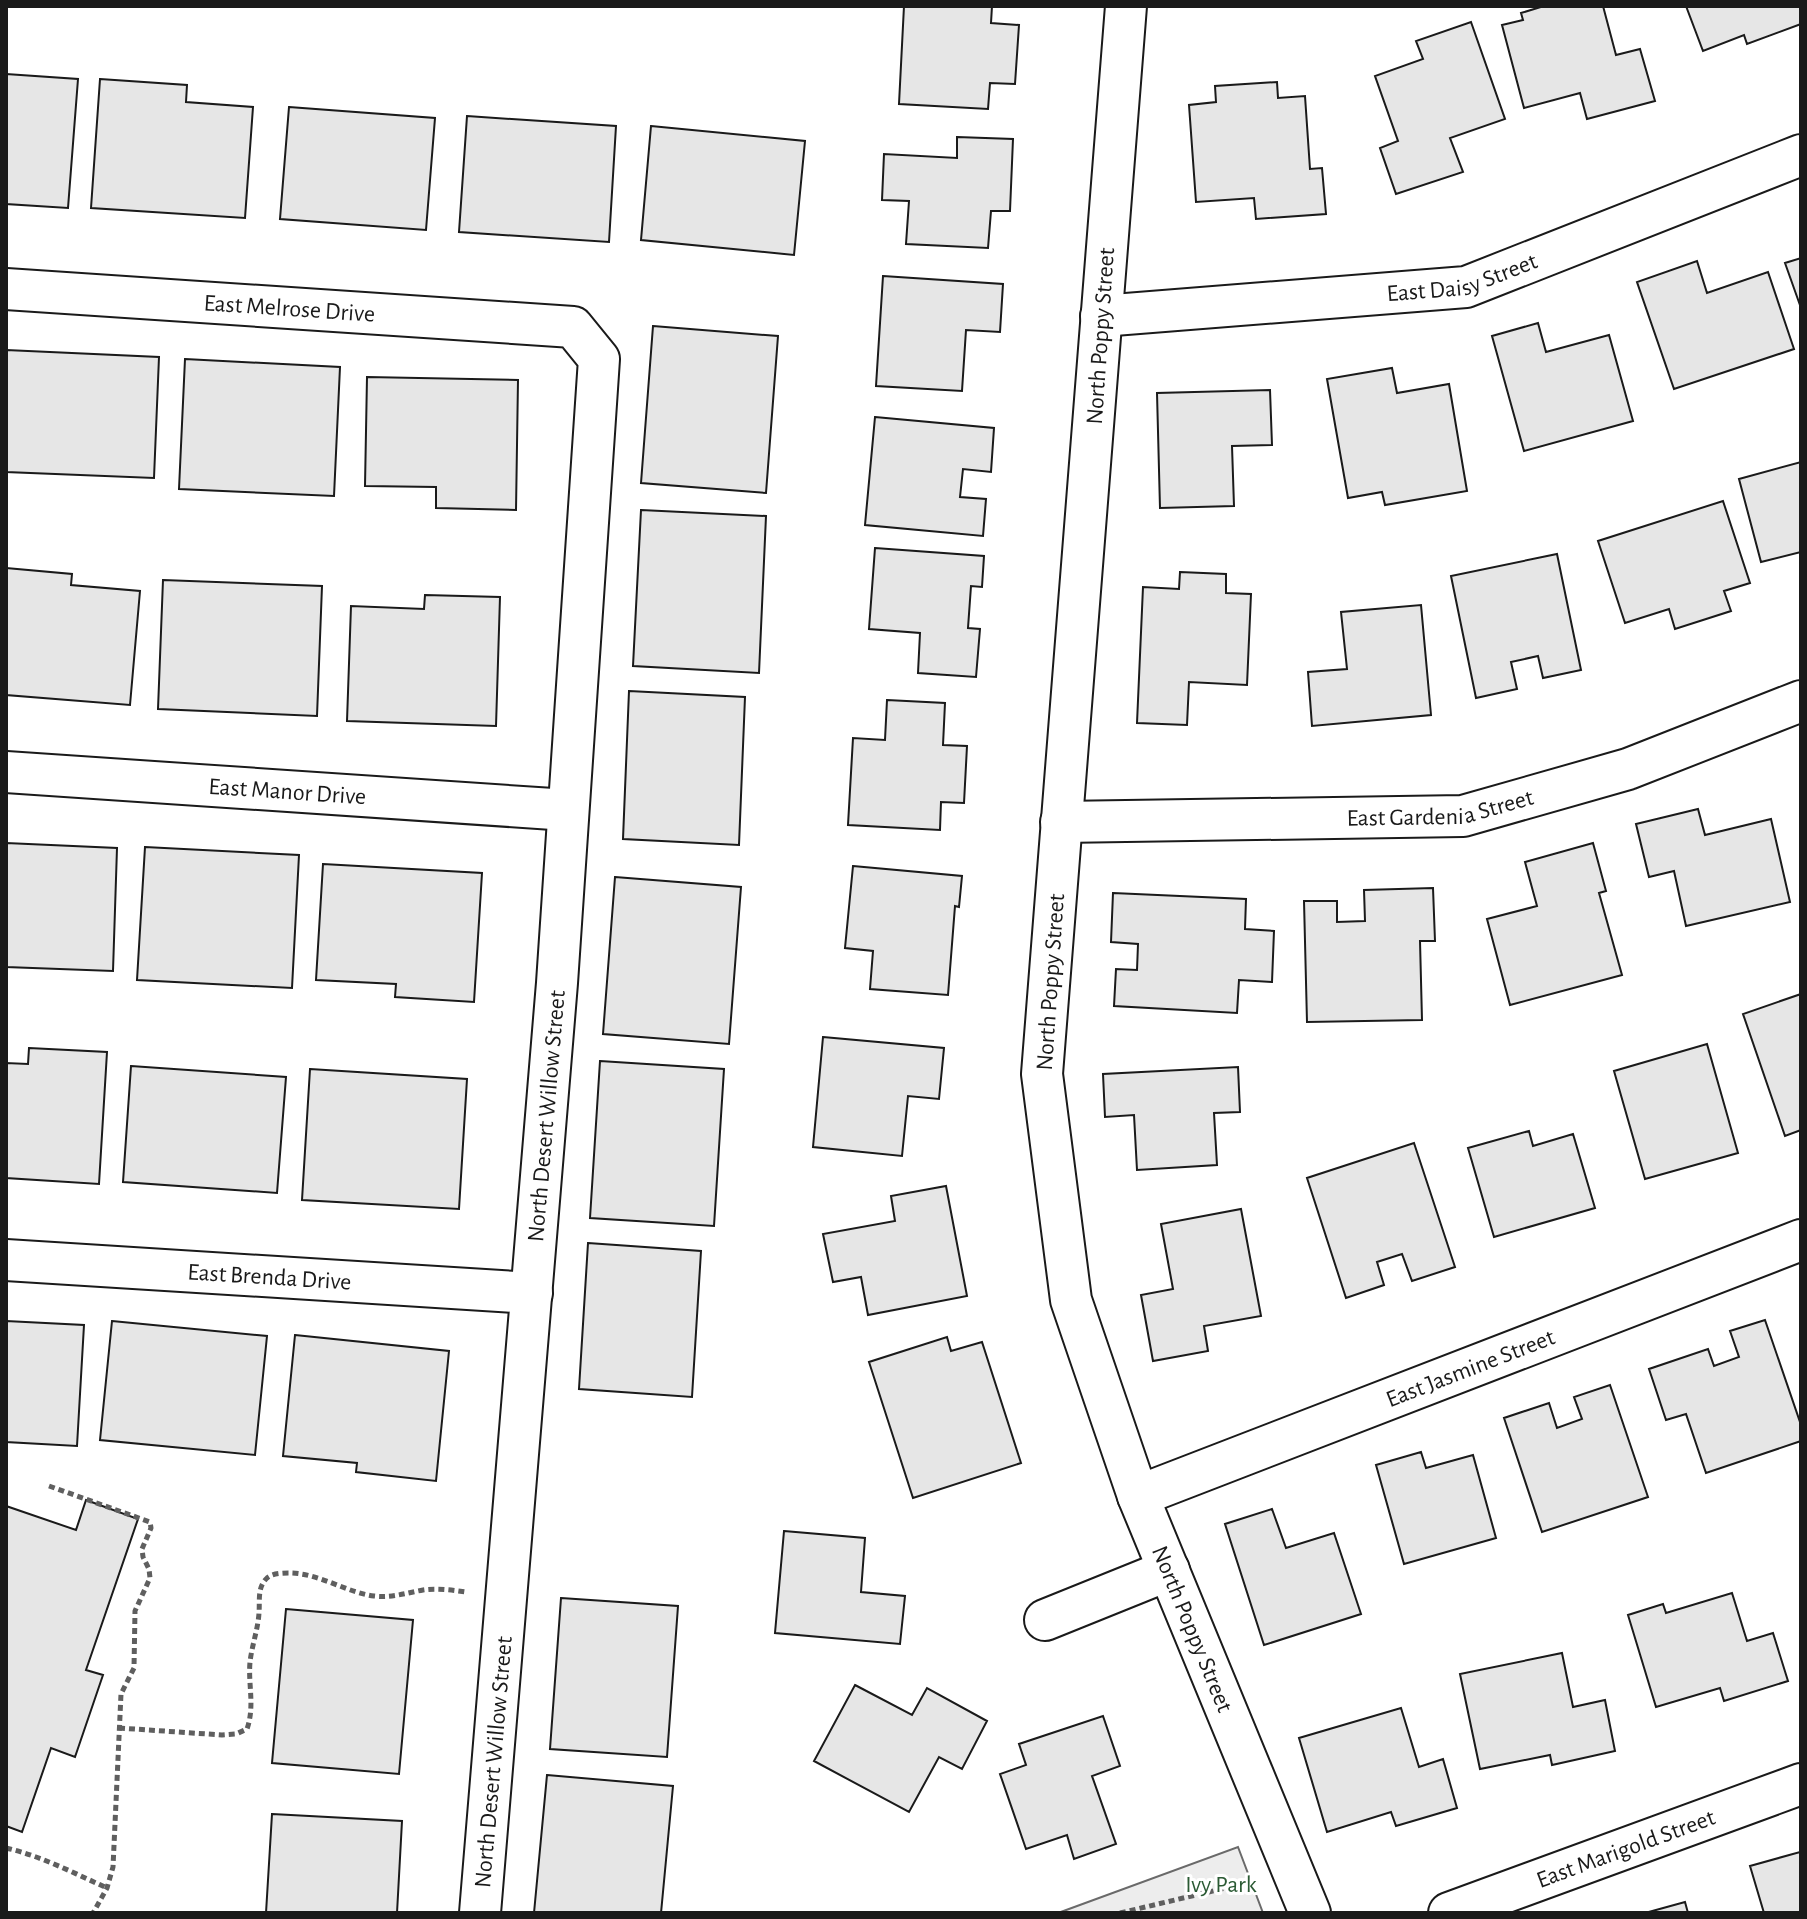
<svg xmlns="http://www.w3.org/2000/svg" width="1807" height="1919" viewBox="0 0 1807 1919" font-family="'Alegreya Sans',sans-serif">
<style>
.built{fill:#ededed;stroke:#6a6a6a;stroke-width:2}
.building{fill:#e6e6e6;stroke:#1a1a1a;stroke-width:2}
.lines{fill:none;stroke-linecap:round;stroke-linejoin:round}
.street-casing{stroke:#1a1a1a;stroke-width:44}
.path{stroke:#5f5f5f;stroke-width:5;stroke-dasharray:6 4;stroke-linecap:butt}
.street{stroke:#fff;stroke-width:40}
.labels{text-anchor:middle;stroke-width:6;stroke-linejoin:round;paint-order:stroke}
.street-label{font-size:24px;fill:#1a1a1a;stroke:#fff}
.park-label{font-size:24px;fill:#2b5a34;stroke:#fff}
</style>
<rect width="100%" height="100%" fill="#fff"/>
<!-- built -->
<path class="built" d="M1238 1847 1263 1913H1058Z"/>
<!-- building -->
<path class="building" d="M904 6H992L991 23 1019 25 1015 84 990 83 988 109 899 104Z
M1544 6H1603L1616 55 1640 49 1655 101 1587 119 1580 93 1524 108 1502 25 1523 20 1521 13Z
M1686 6H1801V24L1747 44 1744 35 1703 51Z
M1471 22 1505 119 1450 138 1463 172 1396 194 1380 148 1398 141 1375 76 1423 59 1416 41Z
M6 74 78 79 68 208 6 204Z
M100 79 187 85 186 102 253 107 245 218 91 208Z
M1277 82 1278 98 1305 96 1310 169 1322 168 1326 214 1256 219 1254 198 1196 202 1189 105 1216 102 1215 86Z
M289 107 435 118 426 230 280 219Z
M467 116 616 126 609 242 459 232Z
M651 126 805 141 794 255 641 240Z
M957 137 1013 139 1010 211H991L988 248 906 244 909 201 882 200 884 154 957 158Z
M1801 258V308L1785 263Z
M1697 261 1707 293 1768 272 1794 349 1674 389 1637 282Z
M883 276 1003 284 1000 332 966 330 962 391 876 386Z
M1538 323 1546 352 1609 335 1633 421 1524 451 1492 336Z
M653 326 778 336 766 493 641 483Z
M6 350 159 357 154 478 6 472Z
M185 359 340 367 334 496 179 489Z
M1392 368 1397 393 1449 384 1467 491 1385 505 1382 492 1348 498 1327 379Z
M367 377 518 380 516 510 436 508V487L365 486Z
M1270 390 1272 445 1232 446 1234 506 1160 508 1157 393Z
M875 417 994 428 991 472 963 469 960 497 986 499 983 536 865 525Z
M1801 462V552L1761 562 1739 479Z
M1723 501 1750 583 1724 591 1731 611 1675 629 1669 609 1625 623 1598 541Z
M641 510 766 516 759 673 633 666Z
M875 548 984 556 982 587 971 586 968 628 980 629 976 677 918 673 920 633 869 629Z
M1557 554 1581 670 1543 678 1538 656 1511 662 1517 689 1476 698 1451 576Z
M6 568 72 574 71 585 140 591 130 705 6 695Z
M1180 572 1226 574V593L1251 594 1247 685 1189 682 1187 725 1137 723 1143 587 1179 589Z
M163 580 322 586 317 716 158 709Z
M425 595 500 597 496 726 347 721 351 606 424 609Z
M1421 605 1431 715 1312 726 1308 672 1347 669 1341 612Z
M629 691 745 697 739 845 623 839Z
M887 700 945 703 943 745 967 746 964 803 941 802 940 830 848 825 853 738 885 740Z
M1698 809 1705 835 1771 819 1790 902 1686 926 1674 871 1649 877 1636 824Z
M6 843 117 848 113 971 6 967Z
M1593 843 1606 891 1599 893 1622 975 1510 1005 1487 919 1537 906 1525 862Z
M145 847 299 855 292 988 137 980Z
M323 864 482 873 474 1002 395 997 396 984 316 980Z
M853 866 962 876 959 907 955 906 948 995 870 989 873 951 845 948Z
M615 877 741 887 729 1044 603 1034Z
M1433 888 1435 941H1420L1422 1020 1307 1022 1304 901H1337V922L1365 921 1364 890Z
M1113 893 1246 899 1245 929 1274 931 1272 982 1239 980 1237 1013 1114 1006 1116 969 1137 970 1138 944 1111 942Z
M1801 994V1130L1785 1136 1743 1014Z
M823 1037 944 1048 939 1099 908 1096 902 1156 813 1147Z
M1707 1044 1738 1153 1645 1179 1614 1071Z
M29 1048 107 1052 99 1184 6 1178V1063L28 1064Z
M600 1061 724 1069 714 1226 590 1218Z
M131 1066 286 1077 277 1193 123 1182Z
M1238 1067 1240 1112 1214 1113 1217 1165 1137 1170 1134 1115 1105 1117 1103 1074Z
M310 1069 467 1079 459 1209 302 1200Z
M1529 1131 1533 1146 1573 1134 1595 1208 1494 1237 1468 1148Z
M1414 1143 1455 1267 1412 1281 1402 1254 1377 1262 1384 1285 1346 1298 1307 1178Z
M946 1186 967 1296 868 1315 861 1277 833 1282 823 1234 895 1221 891 1196Z
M1241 1209 1261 1316 1204 1326 1208 1351 1153 1361 1141 1295 1173 1289 1161 1224Z
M588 1243 701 1251 692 1397 579 1389Z
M1765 1320 1801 1425V1441L1706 1473 1686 1414 1666 1420 1649 1369 1708 1349 1714 1366 1739 1357 1730 1331Z
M6 1321 84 1325 77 1446 6 1442Z
M112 1321 267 1336 255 1455 100 1440Z
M295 1335 449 1351 436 1481 356 1472 357 1463 283 1456Z
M947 1337 951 1351 982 1342 1021 1463 913 1498 869 1362Z
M1610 1385 1648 1497 1542 1532 1504 1418 1549 1403 1557 1428 1582 1419 1574 1397Z
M1421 1452 1426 1468 1473 1455 1496 1538 1404 1564 1376 1465Z
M86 1500 138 1519 86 1670 103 1675 75 1757 51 1748 22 1832 6 1826V1506L76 1530Z
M1272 1509 1286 1548 1334 1533 1361 1614 1264 1645 1225 1524Z
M784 1531 865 1538 861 1592 905 1596 900 1644 775 1633Z
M1732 1593 1747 1641 1773 1633 1788 1681 1724 1701 1720 1688 1656 1707 1628 1615 1663 1604 1666 1613Z
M561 1598 678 1606 667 1757 550 1749Z
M286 1609 413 1620 399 1774 272 1763Z
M1562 1653 1573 1707 1605 1700 1615 1751 1552 1765 1550 1755 1480 1769 1460 1674Z
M855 1685 912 1715 927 1688 987 1721 962 1769 939 1757 909 1812 814 1761Z
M1401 1708 1419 1767 1443 1759 1457 1808 1396 1826 1391 1812 1327 1832 1299 1738Z
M1103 1716 1120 1766 1092 1776 1116 1844 1074 1859 1067 1835 1026 1849 1000 1774 1026 1765 1019 1744Z
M547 1775 673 1786 661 1913H534Z
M272 1814 402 1821 397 1913H266Z
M1800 1852 1801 1913H1764L1750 1866Z
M1685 1902 1688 1913H1645Z"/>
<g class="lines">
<defs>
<g id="street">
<path id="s1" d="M1126 6 1042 1074 1071 1300 1138 1496 1310 1913"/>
<path id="s2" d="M6 289 573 327 599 359 557 983 480 1913"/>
<path id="s3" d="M1101 316 1466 287 1801 155"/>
<path id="s4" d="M6 772 568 810"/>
<path id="s5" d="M1061 822 1463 816 1628 769 1801 701"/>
<path id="s6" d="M6 1260 532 1293"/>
<path id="s7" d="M1138 1496 1801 1240"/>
<path d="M1045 1620 1169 1570"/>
<path id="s8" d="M1449 1913 1801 1784"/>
</g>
</defs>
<!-- street casing -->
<use href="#street" class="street-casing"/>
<!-- path -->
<path class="path" d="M49 1486 150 1522 151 1528 142 1549 143 1557 149 1569 150 1578 135 1611 134 1668 121 1694 113 1867 107 1888 93 1913
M119 1728 222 1735 236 1734 247 1729C255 1706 248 1685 250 1662 252 1645 258 1629 259 1613 260 1601 257 1587 267 1578 273 1573 283 1573 291 1573 321 1574 345 1592 374 1596 392 1598 406 1593 423 1590 437 1588 452 1590 466 1592
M6 1848C41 1856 74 1873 107 1888
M1120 1913 1251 1882"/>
<!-- street -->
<use href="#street" class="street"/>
</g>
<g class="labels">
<!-- street labels -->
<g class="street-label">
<text dy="8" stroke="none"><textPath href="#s3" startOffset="364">East Daisy Street</textPath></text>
<text dy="8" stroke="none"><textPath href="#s2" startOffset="284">East Melrose Drive</textPath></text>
<text transform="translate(1100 336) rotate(-86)" y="8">North Poppy Street</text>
<text dy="8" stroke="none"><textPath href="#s4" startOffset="282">East Manor Drive</textPath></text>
<text dy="8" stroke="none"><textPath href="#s5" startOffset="380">East Gardenia Street</textPath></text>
<text transform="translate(1050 982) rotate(-86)" y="8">North Poppy Street</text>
<text transform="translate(546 1116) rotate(-85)" y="8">North Desert Willow Street</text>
<text dy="8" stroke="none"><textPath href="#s6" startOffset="264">East Brenda Drive</textPath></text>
<text dy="8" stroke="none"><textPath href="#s7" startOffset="356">East Jasmine Street</textPath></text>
<text dy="8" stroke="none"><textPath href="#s1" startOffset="1650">North Poppy Street</textPath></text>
<text transform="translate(493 1762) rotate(-85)" y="8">North Desert Willow Street</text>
<text dy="8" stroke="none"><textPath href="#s8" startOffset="188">East Marigold Street</textPath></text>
</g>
<!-- park labels -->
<g class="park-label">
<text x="1221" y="1892">Ivy Park</text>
</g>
</g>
<!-- border -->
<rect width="1807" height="1919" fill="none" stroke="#1a1a1a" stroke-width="16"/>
</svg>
